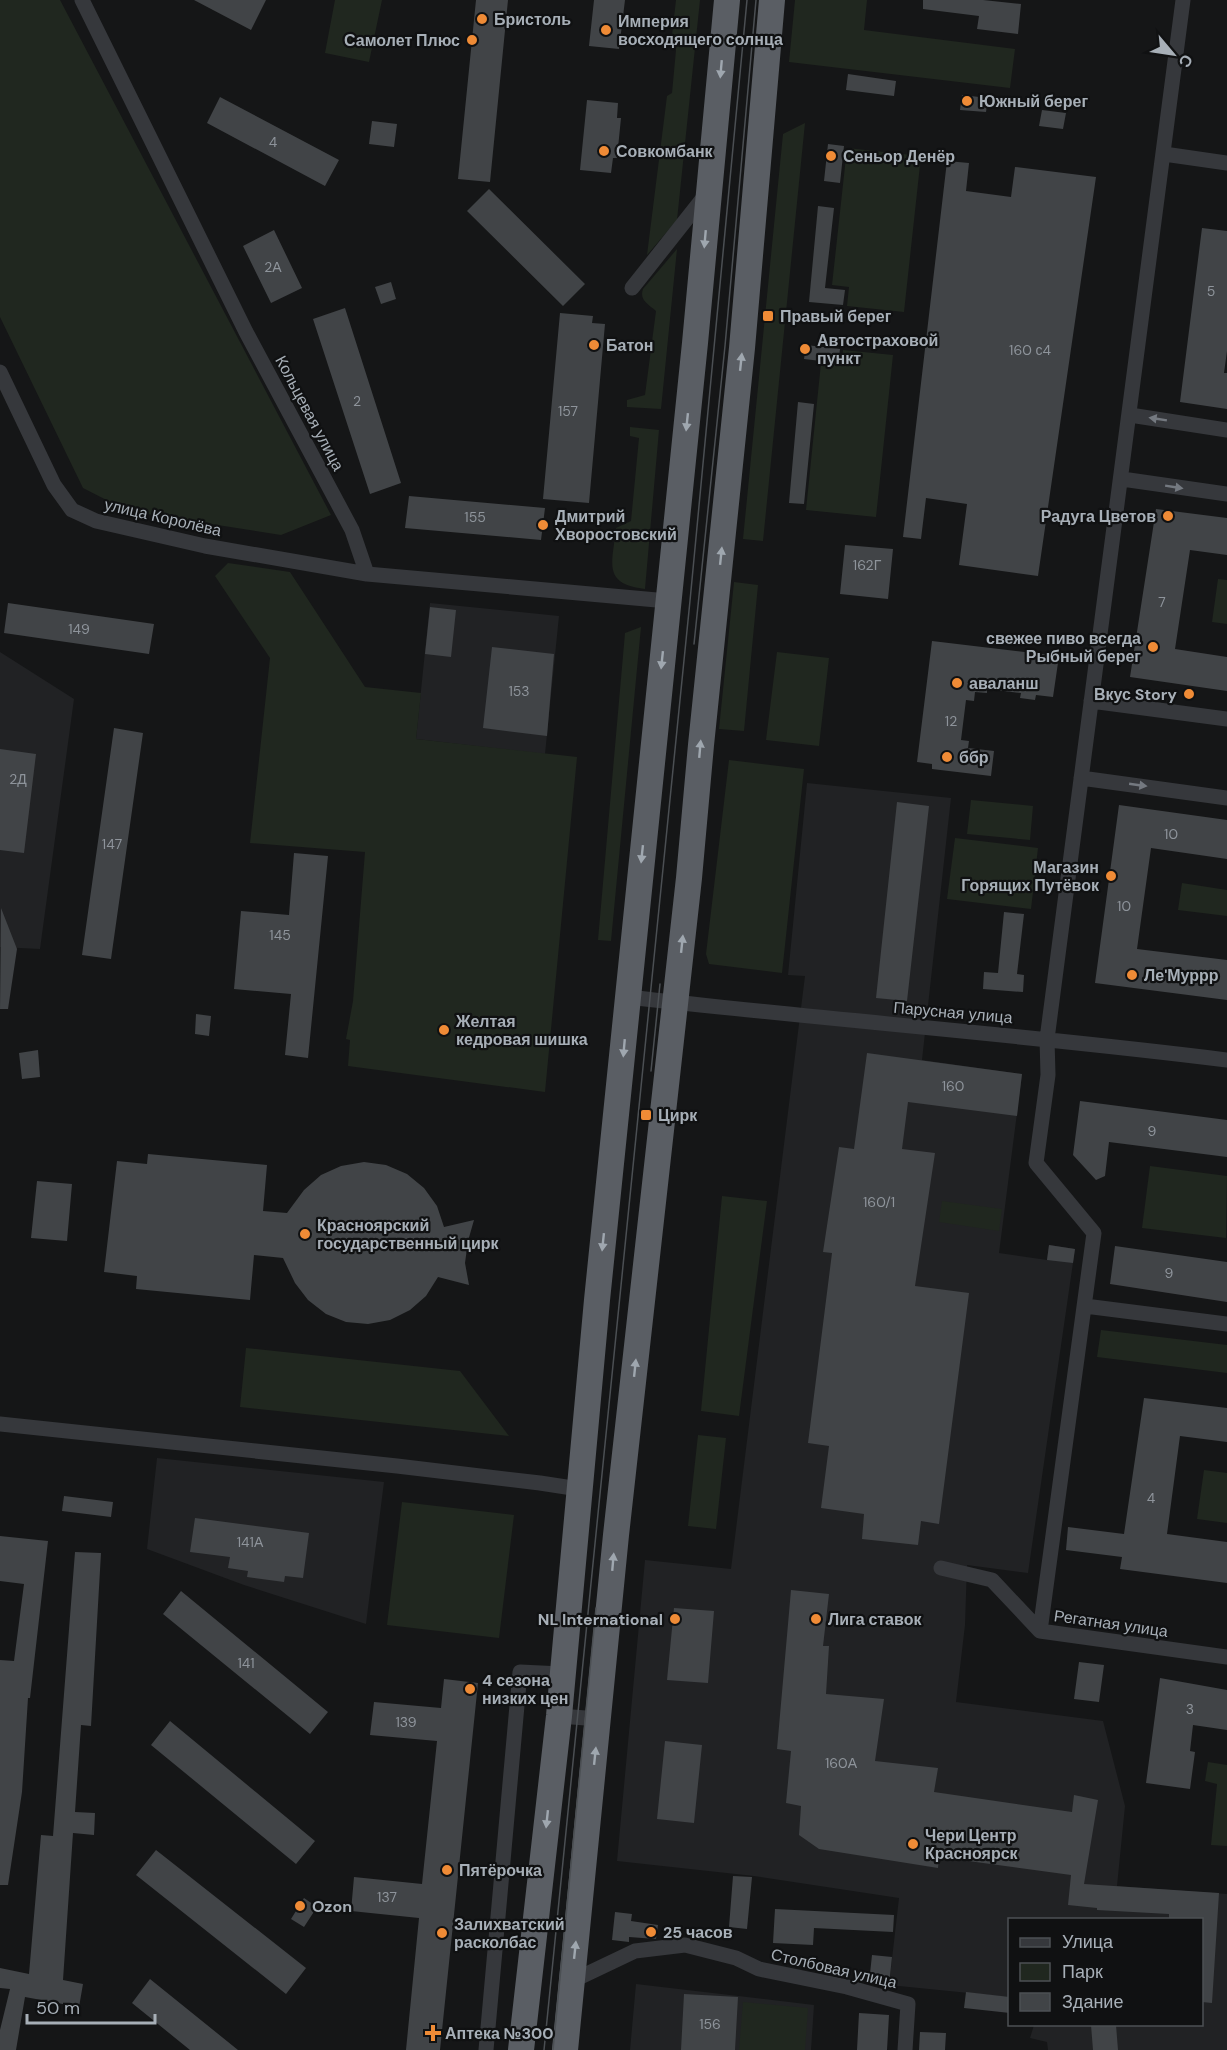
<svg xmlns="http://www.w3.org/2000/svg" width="1227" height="2050" viewBox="0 0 1227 2050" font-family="'DM Sans',sans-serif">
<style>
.built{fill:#212224}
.green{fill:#20271f}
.building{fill:#414447}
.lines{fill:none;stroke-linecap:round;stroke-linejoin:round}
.minor{stroke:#36383c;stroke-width:15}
.trunk{stroke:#5a5e64;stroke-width:26}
.tram{stroke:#4b4f53;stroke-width:1.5}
.oneway{fill:#9fa7af}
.oneway2{fill:#747980}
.poi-dot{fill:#ef8b36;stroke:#101112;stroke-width:2}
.labels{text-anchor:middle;stroke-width:4.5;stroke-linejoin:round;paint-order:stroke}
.number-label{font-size:14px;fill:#8e949b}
.poi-label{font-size:16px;font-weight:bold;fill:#a7afb7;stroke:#101112;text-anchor:start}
.street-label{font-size:16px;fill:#a7afb7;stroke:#101112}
</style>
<rect width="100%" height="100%" fill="#151617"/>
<!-- built -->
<path class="built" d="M430 603 559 616 545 754 416 739Z
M0 652 74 699 40 949 0 947Z
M807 783 951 798 922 1060 1022 1074 999 1253 1047 1260 1049 1245 1075 1249 1028 1573 967 1565 965 1625 956 1702 1103 1721 1125 1806 1117 1886 1227 1894V2050H1048L1047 2042 1030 2038 1034 2025 1202 2024V1920H1010L1009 1997 889 1985 899 1898 754 1876 617 1861 645 1560 731 1569 805 976 788 975Z
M157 1458 384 1482 366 1624 244 1585 147 1549Z
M636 1984 814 2005 811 2050H630Z"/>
<!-- green -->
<path class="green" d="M0 0H60L331 515 281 535 128 511 83 488 0 317Z
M335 0H382L369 62 325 53Z
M676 0H700L677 220 647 255 667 96 672 93 676 50 671 44Z
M795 0H867L864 30 1015 49 1010 88 789 62Z
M805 123 763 541 743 539 783 134Z
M847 148 921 156 904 312 847 306 849 287 832 285Z
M677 249 661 409 627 407V400L645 395 656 311C648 304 639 300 643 289Z
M843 350 893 355 876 517 806 510 821 363 841 365Z
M630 427 659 430 645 589C601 584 613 562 616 528L631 521 639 438 630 436Z
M228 563 290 572 365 687 421 693 416 739 577 757 545 1092 348 1066 350 1040 346 1039 353 1001 365 852 250 843 270 658 215 576Z
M1218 579 1227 580V624L1212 622Z
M734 582 758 585 744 731 719 729Z
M641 627 611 941 598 940 625 633Z
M777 652 829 658 819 746 766 740Z
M729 760 804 769 782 973 709 964 706 954Z
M971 800 1033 806 1030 840 967 834Z
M955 838 1038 848 1031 909 947 899Z
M1182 883 1227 890V916L1178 910Z
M1150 1166 1227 1176 1226 1238 1142 1228Z
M722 1196 767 1201 739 1416 701 1411Z
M942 1201 1002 1209 999 1231 939 1222Z
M1101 1330 1227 1345V1373L1097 1357Z
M246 1348 460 1371 509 1436 240 1407Z
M698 1435 726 1438 716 1529 688 1526Z
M1204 1470 1227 1473V1523L1197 1519Z
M402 1502 514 1515 499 1638 387 1625Z
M1208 1762 1227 1765V1846L1211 1845 1217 1784 1205 1781Z
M743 2002 808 2008 805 2050H739Z"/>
<!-- building -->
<path class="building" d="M194 0H266L251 30Z
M476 0H508L490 182 458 179Z
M594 0H625L619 49 589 46Z
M923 0H983L1021 4 1018 34 977 29 979 16 923 9Z
M848 74 896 81 894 96 846 90Z
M962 95 988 98 986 112 960 110Z
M220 97 339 160 325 186 207 123Z
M587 100 618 103 617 118H621L617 158H613L611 173 580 170Z
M1042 110 1066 113 1063 129 1039 126Z
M372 121 397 124 394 147 369 144Z
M828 144 844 146 840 183 824 181Z
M947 161 969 163 966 191 1011 197 1015 167 1096 177 1038 576 959 565 967 504 926 498 921 539 903 537Z
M489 189 585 284 563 306 467 211Z
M818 206 834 208 825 288 845 290 843 305 809 302Z
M1202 228 1227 231V351L1224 373H1227V409L1180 402Z
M274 230 302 288 271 303 243 246Z
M391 282 396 299 381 304 375 287Z
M345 308 401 483 370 494 313 319Z
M560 313 593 316 592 323 605 324 589 503 543 499Z
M806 345 840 349 838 363 804 359Z
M798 402 814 404 804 504 789 503Z
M409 496 545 508 541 540 405 528Z
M1156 509 1227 518V555L1190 550 1175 649 1227 657V691L1130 677Z
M845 545 893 549 888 599 840 594Z
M8 603 154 624 149 654 4 633Z
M430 607 456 610 451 657 425 654Z
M932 641 1059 656 1053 697 1036 695 1035 700 1020 698 1021 693 987 689V693L975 692 974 701 966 700 961 740 969 741 968 748 994 751 991 776 932 769V764L917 762Z
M492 647 554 654 547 736 483 728Z
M114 728 143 733 111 959 82 955Z
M0 749 36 754 24 853 0 850Z
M897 802 929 806 907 1001 876 998Z
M1119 805 1227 820V859L1151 848 1137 949 1227 960V1000L1095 983Z
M294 853 328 856 308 1058 285 1055 291 994 234 989 241 911 289 915Z
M1 908 17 949 8 1009H0Z
M1004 912 1024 914 1017 974 1024 975 1023 992 983 989 984 972 998 973Z
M196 1014 211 1016 209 1036 195 1034Z
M38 1050 40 1077 22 1079 19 1053Z
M867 1053 1022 1074 1017 1116 908 1102 902 1149 935 1153 915 1286 969 1293 939 1524 921 1521 918 1545 862 1539 864 1514 821 1508 829 1446 808 1443 832 1253 823 1252 839 1147 854 1149Z
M1080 1101 1227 1120V1157L1109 1142 1105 1176 1096 1180 1073 1155Z
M148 1154 267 1165 263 1211 287 1213 304 1190 321 1175 341 1166 364 1162 386 1165 407 1174 424 1188 437 1206 444 1227 474 1220 468 1241 465 1263 469 1285 438 1277 426 1296 410 1310 390 1320 368 1324 346 1322 326 1314 308 1300 295 1283 283 1258 254 1255 250 1300 136 1289 137 1276 104 1272 117 1161 147 1164Z
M37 1181 72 1184 67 1241 31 1238Z
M1049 1245 1075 1249 1073 1263 1047 1260Z
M1115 1246 1227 1262V1302L1110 1284Z
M1144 1398 1227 1408V1442L1180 1436 1167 1534 1227 1542V1583L1120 1569 1122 1557 1066 1550 1068 1527 1124 1534Z
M64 1496 113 1502 111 1517 62 1511Z
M195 1518 309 1533 303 1578 285 1576 284 1582 247 1577 248 1571 228 1568 230 1557 190 1552Z
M0 1536 48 1541 30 1698H28L22 1792 8 1885H0V1660L14 1661 24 1584 0 1581Z
M75 1552 101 1553 91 1726 81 1725 75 1812 95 1813 94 1835 73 1833 63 1980 83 1984 79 2007 25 1997 16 2050H0V2030L10 1989 0 1988V1968L29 1974 41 1835 53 1836Z
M791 1590 829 1594 823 1646H829L826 1694 884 1699 875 1761 938 1768 934 1792 1072 1812 1074 1795 1098 1800 1084 1884 1219 1893 1212 2003 1202 2002V1920H1169V1914L1097 1910V1908L1068 1905 1071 1875 939 1857 938 1868 819 1849 799 1835 801 1806 786 1803 791 1751 777 1749Z
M181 1591 328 1712 310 1734 163 1614Z
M674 1608 714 1611 708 1683 667 1680Z
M1079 1662 1104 1665 1099 1702 1074 1699Z
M1160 1678 1227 1690V1730L1193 1725 1190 1751 1195 1752 1190 1789 1146 1783Z
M444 1679 478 1683 440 2050H406L419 1918 351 1911 354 1877 422 1884 437 1741 370 1735 374 1702 441 1708Z
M170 1721 315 1841 296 1864 151 1745Z
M665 1741 702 1745 694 1823 657 1819Z
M156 1850 306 1968 286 1994 136 1875Z
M733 1876 752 1877 747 1929 729 1927Z
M304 1898 317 1907 304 1927 291 1919Z
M775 1909 894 1915 893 1932 814 1928 813 1945 773 1943Z
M615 1912 632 1914 631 1921 658 1925 656 1939 629 1937V1942L612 1940Z
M872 1955 892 1957 889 1985 869 1983Z
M150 1979 238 2050H190L132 2003Z
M966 1992 1010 1997V2013L964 2008Z
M684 1994 738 1997 735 2050H681Z
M859 2013 889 2015 887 2050H857Z
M1091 2025H1116L1118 2050H1093Z
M920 2032 946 2033 945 2050H919Z"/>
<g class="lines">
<!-- minor -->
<path class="minor" d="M82 0 246 332 352 530 367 574
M1164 154 1227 163
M632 288 708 192
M0 372 54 485 72 510 96 521 205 546 367 574 668 601
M1130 415 1227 430
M1122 479 1227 494
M1091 701 1227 719
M1081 778 1227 798
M628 997C828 1020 1028 1035 1227 1060
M1085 1306 1227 1324
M0 1424 397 1466 540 1483 579 1489
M941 1568 992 1580 1040 1631 1227 1657
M1040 1631 1094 1233 1036 1163 1048 1075 1047 1039 1183 0
M559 1716 599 1719
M572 1981 635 1951 685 1945 736 1958 759 1969 847 1987 908 2004 905 2050
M486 2050 520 1672 562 1674"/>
<!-- trunk -->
<path class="trunk" d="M521 2050 559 1716 597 1300 695 343 727 0
M565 2050 616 1535 689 878 701 745 742 348 772 0"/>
<!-- tram -->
<path class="tram" d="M694 644 725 346 756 0
M651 1071 660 984
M544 2050C578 1686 616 1322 654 958 688 639 716 319 747 0
M553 2050 596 1608"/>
</g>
<!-- one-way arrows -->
<defs><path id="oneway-solid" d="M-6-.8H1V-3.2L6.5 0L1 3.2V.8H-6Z" transform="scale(1.5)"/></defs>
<g class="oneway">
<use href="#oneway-solid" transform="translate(721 69) rotate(95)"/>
<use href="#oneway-solid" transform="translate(705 239) rotate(95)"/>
<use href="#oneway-solid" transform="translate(741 362) rotate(-84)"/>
<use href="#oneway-solid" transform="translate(687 422) rotate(96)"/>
<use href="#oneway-solid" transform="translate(721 556) rotate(-84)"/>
<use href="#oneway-solid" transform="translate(662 660) rotate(96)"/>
<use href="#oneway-solid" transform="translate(700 749) rotate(-85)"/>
<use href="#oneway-solid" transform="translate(642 854) rotate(96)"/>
<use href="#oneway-solid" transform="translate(682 944) rotate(-84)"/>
<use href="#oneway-solid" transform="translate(624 1048) rotate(95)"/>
<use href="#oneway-solid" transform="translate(603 1242) rotate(96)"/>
<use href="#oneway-solid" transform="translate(635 1368) rotate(-84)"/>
<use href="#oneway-solid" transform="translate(613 1562) rotate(-85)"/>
<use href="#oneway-solid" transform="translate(595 1756) rotate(-84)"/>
<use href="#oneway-solid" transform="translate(547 1819) rotate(96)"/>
<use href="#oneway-solid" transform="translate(575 1950) rotate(-84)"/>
</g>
<g class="oneway2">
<use href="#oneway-solid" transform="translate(1158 419) rotate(-171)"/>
<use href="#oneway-solid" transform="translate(1174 487) rotate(9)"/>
<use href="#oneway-solid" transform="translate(1138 785) rotate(8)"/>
</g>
<!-- markers -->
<g class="poi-dot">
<circle cx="482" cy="19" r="6"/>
<circle cx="606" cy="30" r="6"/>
<circle cx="472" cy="40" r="6"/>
<circle cx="967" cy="101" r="6"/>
<circle cx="604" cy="151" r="6"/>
<circle cx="831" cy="156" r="6"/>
<rect x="762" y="310" width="12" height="12" rx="3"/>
<circle cx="594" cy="345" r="6"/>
<circle cx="805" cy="349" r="6"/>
<circle cx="1168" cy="516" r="6"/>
<circle cx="543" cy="525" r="6"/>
<circle cx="1153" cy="647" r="6"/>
<circle cx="957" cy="683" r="6"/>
<circle cx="1189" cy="694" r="6"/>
<circle cx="947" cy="757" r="6"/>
<circle cx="1111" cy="876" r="6"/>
<circle cx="1132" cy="975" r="6"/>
<circle cx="444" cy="1030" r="6"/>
<rect x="640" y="1109" width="12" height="12" rx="3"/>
<circle cx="305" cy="1234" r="6"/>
<circle cx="675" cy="1619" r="6"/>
<circle cx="816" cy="1619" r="6"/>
<circle cx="470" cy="1689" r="6"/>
<circle cx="913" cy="1844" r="6"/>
<circle cx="447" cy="1870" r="6"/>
<circle cx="300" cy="1906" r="6"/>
<circle cx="651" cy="1932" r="6"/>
<circle cx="442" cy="1933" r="6"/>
<path d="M430 2024h6v6h6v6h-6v6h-6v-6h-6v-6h6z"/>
</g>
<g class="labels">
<!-- number labels -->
<g class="number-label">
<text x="273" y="147">4</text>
<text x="273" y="272">2А</text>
<text x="1211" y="296">5</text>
<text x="1030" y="355">160 с4</text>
<text x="357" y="406">2</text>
<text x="568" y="416">157</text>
<text x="475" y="522">155</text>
<text x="867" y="570">162Г</text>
<text x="1162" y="607">7</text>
<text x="79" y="634">149</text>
<text x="519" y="696">153</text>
<text x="951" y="726">12</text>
<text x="18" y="784">2Д</text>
<text x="1171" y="839">10</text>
<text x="112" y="849">147</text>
<text x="1124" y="911">10</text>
<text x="280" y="940">145</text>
<text x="953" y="1091">160</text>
<text x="1152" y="1136">9</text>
<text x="879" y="1207">160/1</text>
<text x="1169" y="1278">9</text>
<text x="1151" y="1503">4</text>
<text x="250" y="1547">141А</text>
<text x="246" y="1668">141</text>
<text x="1190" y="1714">3</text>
<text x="406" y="1727">139</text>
<text x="841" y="1768">160А</text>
<text x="387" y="1902">137</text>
<text x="710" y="2029">156</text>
</g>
<!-- poi labels -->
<g class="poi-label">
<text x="494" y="25">Бристоль</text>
<text x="618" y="27">Империя<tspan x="618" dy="18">восходящего солнца</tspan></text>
<text x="460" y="46" text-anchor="end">Самолет Плюс</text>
<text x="979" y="107">Южный берег</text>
<text x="616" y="157">Совкомбанк</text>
<text x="843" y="162">Сеньор Денёр</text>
<text x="780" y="322">Правый берег</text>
<text x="817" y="346">Автостраховой<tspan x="817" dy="18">пункт</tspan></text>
<text x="606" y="351">Батон</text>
<text x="555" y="522">Дмитрий<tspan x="555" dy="18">Хворостовский</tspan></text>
<text x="1156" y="522" text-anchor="end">Радуга Цветов</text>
<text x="1141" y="644" text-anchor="end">свежее пиво всегда<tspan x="1141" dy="18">Рыбный берег</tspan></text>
<text x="969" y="689">аваланш</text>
<text x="1177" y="700" text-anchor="end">Вкус Story</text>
<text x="959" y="763">ббр</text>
<text x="1099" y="873" text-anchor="end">Магазин<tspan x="1099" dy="18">Горящих Путёвок</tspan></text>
<text x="1144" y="981">Ле'Муррр</text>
<text x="456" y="1027">Желтая<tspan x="456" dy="18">кедровая шишка</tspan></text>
<text x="658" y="1121">Цирк</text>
<text x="317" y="1231">Красноярский<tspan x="317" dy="18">государственный цирк</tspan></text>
<text x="663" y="1625" text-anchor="end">NL International</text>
<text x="828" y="1625">Лига ставок</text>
<text x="482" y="1686">4 сезона<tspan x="482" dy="18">низких цен</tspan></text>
<text x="925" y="1841">Чери Центр<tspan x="925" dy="18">Красноярск</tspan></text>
<text x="459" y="1876">Пятёрочка</text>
<text x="312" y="1912">Ozon</text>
<text x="454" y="1930">Залихватский<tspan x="454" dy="18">расколбас</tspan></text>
<text x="663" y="1938">25 часов</text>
<text x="445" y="2039">Аптека №300</text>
</g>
<!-- street labels -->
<g class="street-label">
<text transform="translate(310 413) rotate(62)" y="6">Кольцевая улица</text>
<text transform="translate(163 517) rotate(13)" y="6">улица Королёва</text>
<text transform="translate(953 1012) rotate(5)" y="6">Парусная улица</text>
<text transform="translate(1111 1623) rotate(8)" y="6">Регатная улица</text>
<text transform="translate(834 1968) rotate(13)" y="6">Столбовая улица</text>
</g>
</g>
<!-- legend -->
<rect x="1008" y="1918" width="195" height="108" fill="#101112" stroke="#4c5054" stroke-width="1.5"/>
<rect x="1020" y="1938" width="30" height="9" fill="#36383c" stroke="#4c5054" stroke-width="1.5"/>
<text x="1062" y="1948" font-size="18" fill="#a7afb7">Улица</text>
<rect x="1020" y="1963" width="30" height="18" fill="#20271f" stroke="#4c5054" stroke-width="1.5"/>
<text x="1062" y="1978" font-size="18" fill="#a7afb7">Парк</text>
<rect x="1020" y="1993" width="30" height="18" fill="#414447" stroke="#4c5054" stroke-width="1.5"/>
<text x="1062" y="2008" font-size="18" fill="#a7afb7">Здание</text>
<!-- north arrow -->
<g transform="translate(1173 54) rotate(119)" stroke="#101112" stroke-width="4.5" paint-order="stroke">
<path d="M0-4.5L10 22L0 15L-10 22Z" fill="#a7afb7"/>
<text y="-9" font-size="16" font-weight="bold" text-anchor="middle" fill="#a7afb7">С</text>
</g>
<!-- scale -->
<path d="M27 2014v9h128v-9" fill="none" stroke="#a7afb7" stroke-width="3"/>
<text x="36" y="2014" font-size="18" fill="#a7afb7" stroke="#101112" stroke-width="4.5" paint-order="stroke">50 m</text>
</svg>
